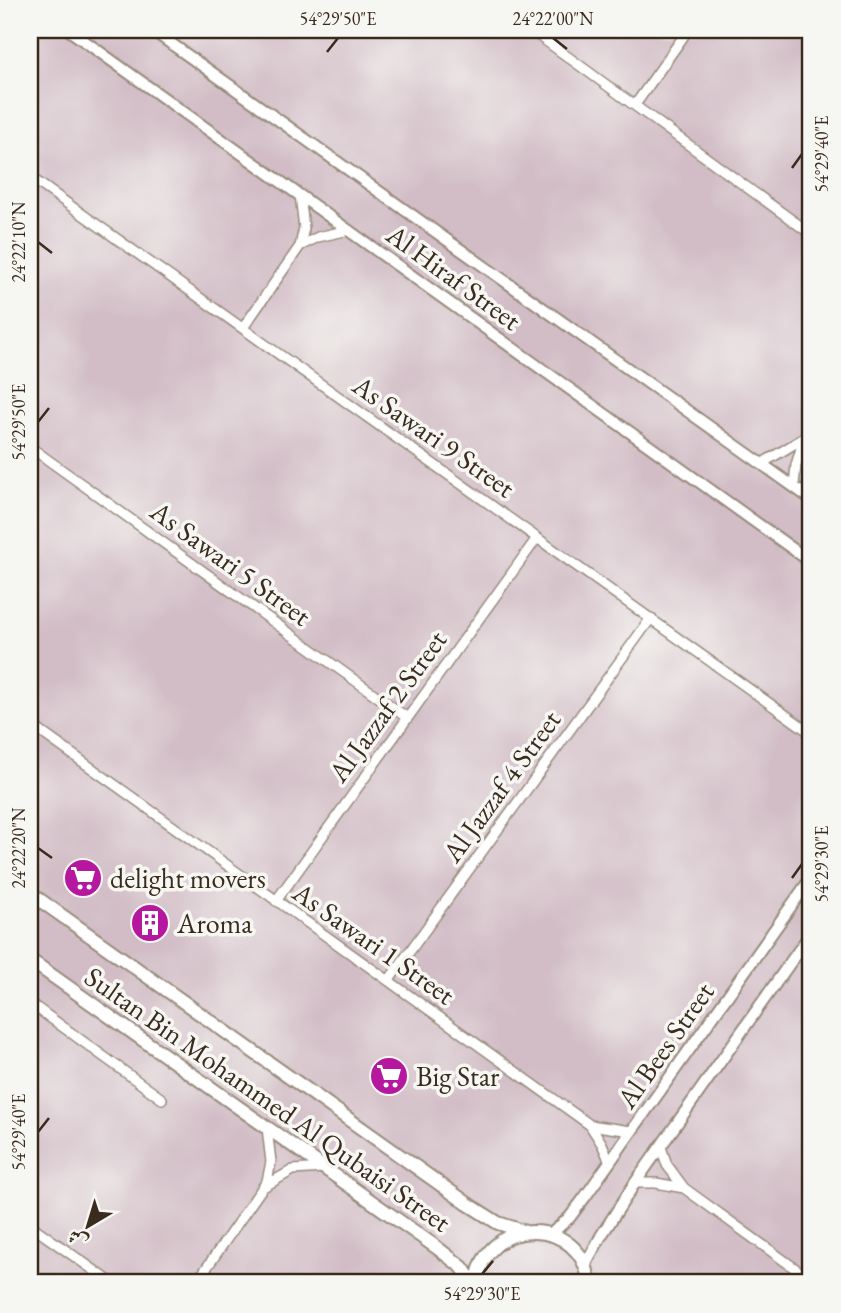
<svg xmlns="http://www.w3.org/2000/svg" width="841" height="1313" viewBox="0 0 841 1313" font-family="'EB Garamond',Amiri,serif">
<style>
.industrial{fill:#d2bdc6}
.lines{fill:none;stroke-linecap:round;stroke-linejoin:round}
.minor-casing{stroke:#968a7a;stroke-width:12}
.tertiary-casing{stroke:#968a7a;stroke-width:14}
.secondary-casing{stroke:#968a7a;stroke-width:16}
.minor{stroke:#fff;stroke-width:9}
.tertiary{stroke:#fff;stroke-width:10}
.secondary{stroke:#fff;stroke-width:12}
.ticks{fill:none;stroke:#3b2a1e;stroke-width:2.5}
.labels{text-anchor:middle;stroke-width:7;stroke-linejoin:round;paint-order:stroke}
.street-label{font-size:28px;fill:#3b2a1e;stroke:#f6f6f2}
.poi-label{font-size:28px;fill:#3b2a1e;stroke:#f6f6f2;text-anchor:start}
.neatline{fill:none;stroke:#3b2a1e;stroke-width:2.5}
.ticks-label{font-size:18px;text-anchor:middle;fill:#3b2a1e}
</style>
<rect width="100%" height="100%" fill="#f6f6f2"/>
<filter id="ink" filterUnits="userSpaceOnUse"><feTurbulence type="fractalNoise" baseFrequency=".0143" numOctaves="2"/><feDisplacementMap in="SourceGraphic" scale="14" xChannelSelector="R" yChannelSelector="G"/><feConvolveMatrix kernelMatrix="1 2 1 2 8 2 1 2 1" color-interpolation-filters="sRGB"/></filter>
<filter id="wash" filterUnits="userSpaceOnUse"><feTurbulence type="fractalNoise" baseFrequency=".00686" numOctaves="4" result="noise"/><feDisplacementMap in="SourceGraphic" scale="28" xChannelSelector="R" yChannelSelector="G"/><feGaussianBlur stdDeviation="1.57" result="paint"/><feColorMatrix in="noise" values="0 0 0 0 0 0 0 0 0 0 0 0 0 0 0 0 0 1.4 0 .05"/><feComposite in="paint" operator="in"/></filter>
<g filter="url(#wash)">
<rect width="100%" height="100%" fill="#f0ead6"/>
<!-- industrial -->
<path class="industrial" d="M30 30H811V1283H30Z"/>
</g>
<g filter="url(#ink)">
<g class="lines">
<defs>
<path id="minor" d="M531 30 811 234
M635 105 688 30
M30 177 811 733
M300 246 318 237 349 230
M243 328 300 246 304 228 300 195
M30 447 406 717
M761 464 804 438 811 427
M794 486 796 465 804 438
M30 724 590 1125 602 1144 610 1162
M276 901 537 538
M389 980 651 618
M30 1003 162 1099
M590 1125 631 1131
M661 1147 667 1165 684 1188 811 1280
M635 1183H656L684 1188
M265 1186 293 1170 324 1168
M30 1225 112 1283
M196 1283 267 1181 271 1162 267 1128"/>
<path id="tertiary" d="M69 30 811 562
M152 30 811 499
M551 1234 570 1217 585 1197 811 878
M585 1266 601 1236 635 1183 811 933"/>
<path id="secondary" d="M30 893 468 1204 498 1223 523 1231
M30 960 436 1247 462 1267 473 1283
M477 1283C484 1214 584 1216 589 1283"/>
</defs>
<!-- minor casing -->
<use href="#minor" class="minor-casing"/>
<!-- tertiary casing -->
<use href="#tertiary" class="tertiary-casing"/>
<!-- secondary casing -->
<use href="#secondary" class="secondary-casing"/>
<!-- minor -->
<use href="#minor" class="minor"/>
<!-- tertiary -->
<use href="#tertiary" class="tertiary"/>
<!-- secondary -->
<use href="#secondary" class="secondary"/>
</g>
</g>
<!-- ticks -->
<path class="ticks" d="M553 38 567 49M327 52 338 38M792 168 802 154M38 242 52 253M38 422 49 408M38 848 52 858M792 878 802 864M38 1132 49 1118M482 1274 493 1261"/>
<!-- icons -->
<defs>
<symbol id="supermarket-disc" viewBox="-11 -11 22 22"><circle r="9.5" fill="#b5179e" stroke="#f6f6f2"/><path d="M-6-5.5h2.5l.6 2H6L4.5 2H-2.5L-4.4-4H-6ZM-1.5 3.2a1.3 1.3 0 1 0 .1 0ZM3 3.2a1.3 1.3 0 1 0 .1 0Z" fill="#fff"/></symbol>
<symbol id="building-disc" viewBox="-11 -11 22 22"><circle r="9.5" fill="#b5179e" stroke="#f6f6f2"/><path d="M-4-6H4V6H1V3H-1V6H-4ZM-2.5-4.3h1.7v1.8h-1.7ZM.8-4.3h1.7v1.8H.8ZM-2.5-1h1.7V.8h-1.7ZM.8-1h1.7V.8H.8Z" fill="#fff"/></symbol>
</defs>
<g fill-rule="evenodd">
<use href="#supermarket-disc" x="61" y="856" width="44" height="44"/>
<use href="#building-disc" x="128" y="901" width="44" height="44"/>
<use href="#supermarket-disc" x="367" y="1054" width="44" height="44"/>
</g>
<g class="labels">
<!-- street labels -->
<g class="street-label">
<text transform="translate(454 277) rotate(36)" y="10">Al Hiraf Street</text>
<text transform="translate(434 436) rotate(35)" y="10">As Sawari 9 Street</text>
<text transform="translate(231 563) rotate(36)" y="10">As Sawari 5 Street</text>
<text transform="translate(387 706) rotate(-54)" y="10">Al Jazzaf 2 Street</text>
<text transform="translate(501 786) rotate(-54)" y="10">Al Jazzaf 4 Street</text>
<text transform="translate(374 943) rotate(35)" y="10">As Sawari 1 Street</text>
<text transform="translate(665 1045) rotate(-55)" y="10">Al Bees Street</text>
<text transform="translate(268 1099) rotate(35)" y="10">Sultan Bin Mohammed Al Qubaisi Street</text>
</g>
<!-- poi labels -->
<g class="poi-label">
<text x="110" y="888">delight movers</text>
<text x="177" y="933">Aroma</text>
<text x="416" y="1086">Big Star</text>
</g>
</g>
<!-- margin -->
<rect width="841" height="1313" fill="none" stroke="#f6f6f2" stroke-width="77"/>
<!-- north arrow -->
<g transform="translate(88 1226) rotate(218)" stroke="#f6f6f2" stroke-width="5" paint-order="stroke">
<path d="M0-5L12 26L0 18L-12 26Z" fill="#3b2a1e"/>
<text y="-10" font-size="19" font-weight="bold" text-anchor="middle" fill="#3b2a1e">ش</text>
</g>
<rect x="38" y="38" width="764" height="1236" class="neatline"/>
<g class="ticks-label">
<text x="338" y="25">54°29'50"E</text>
<text x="553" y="25">24°22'00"N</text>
<text transform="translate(822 154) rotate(-90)" y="6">54°29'40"E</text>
<text transform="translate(19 242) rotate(-90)" y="6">24°22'10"N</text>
<text transform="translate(19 422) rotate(-90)" y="6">54°29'50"E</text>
<text transform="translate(19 848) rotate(-90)" y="6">24°22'20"N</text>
<text transform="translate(822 864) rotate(-90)" y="6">54°29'30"E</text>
<text transform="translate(19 1132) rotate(-90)" y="6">54°29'40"E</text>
<text x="482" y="1300">54°29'30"E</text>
</g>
</svg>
